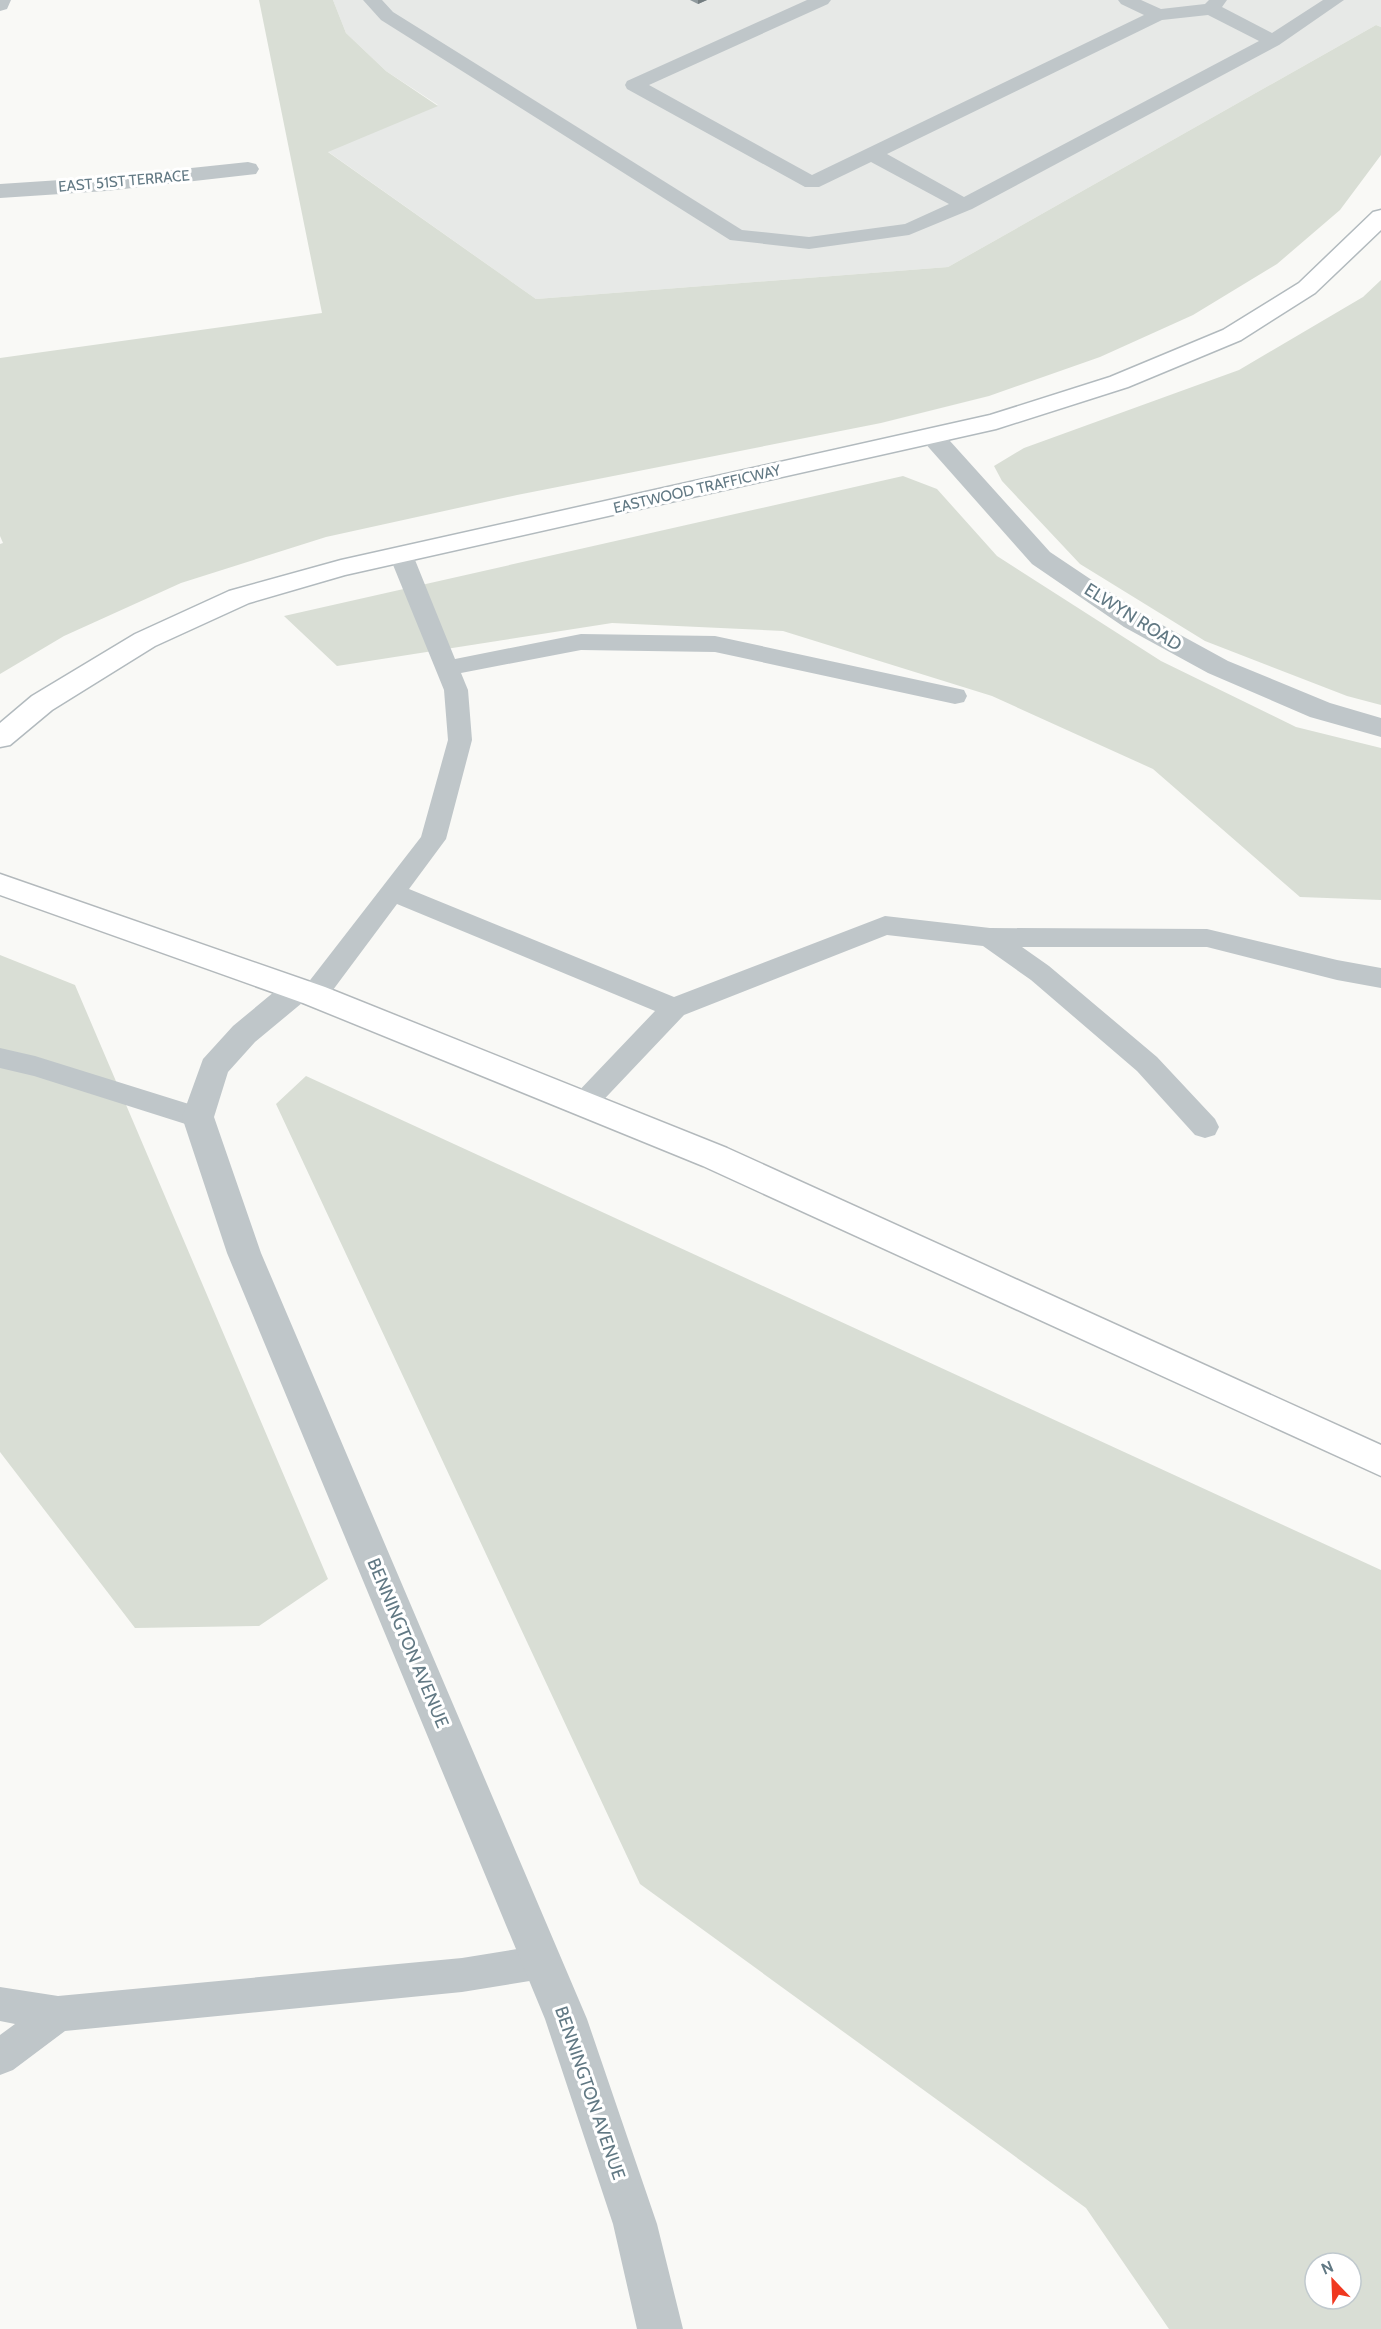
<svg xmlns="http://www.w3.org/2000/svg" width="1381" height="2329" viewBox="0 0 1381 2329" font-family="Cabin,sans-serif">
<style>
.built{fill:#e7e9e7}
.green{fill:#d9ded5;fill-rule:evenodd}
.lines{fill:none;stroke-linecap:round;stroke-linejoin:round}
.secondary-casing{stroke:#b2babe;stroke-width:3}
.trunk-casing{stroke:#b3b9bc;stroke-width:3}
.service{fill:#bfc6c9;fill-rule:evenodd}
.minor{fill:#bfc6c9;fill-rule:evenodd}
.secondary{fill:#fff;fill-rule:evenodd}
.trunk{fill:#fff;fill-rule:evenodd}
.wall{fill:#8f999d}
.shaded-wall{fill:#747d80}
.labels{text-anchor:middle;stroke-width:6;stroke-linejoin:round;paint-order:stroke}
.far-street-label{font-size:15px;fill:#627984;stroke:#fff}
.street-label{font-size:18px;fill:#627984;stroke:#fff}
</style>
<rect width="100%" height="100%" fill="#f9f9f6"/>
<!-- built -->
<path class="built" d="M333 0H1381V27L1376 25 948 267 536 299 327 151 438 105 386 71 346 33Z"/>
<!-- green -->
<path class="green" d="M259 0H333L346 33 386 71 438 106 328 152 536 299 948 267 1376 25 1381 27V155L1340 210 1277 264 1193 315 1100 357 989 396 881 423 517 495 326 537 181 583 64 636 0 674V544L3 543 0 536V358L322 313Z
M1381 280V705L1347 696 1205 641 1080 564 1002 481 994 466 1024 448 1239 370 1363 297Z
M903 476 937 489 997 556 1161 661 1296 727 1381 748V900L1300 897 1153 769 992 696 783 631 612 623 337 666 284 616Z
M0 955 75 985 328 1579 259 1626 135 1628 0 1452Z
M306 1076 1381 1570V2329H1169L1086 2208 640 1884 276 1104ZM1315 2263H1351V2299H1315Z"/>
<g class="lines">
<defs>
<path id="secondary" d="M1381 210V230L1315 293 1241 340 1128 387 996 429 345 575 249 603 155 646 52 710 10 745 0 747V723L32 696 135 634 229 591 341 560 990 415 1110 377 1223 330 1299 283 1373 212Z"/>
<path id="trunk" d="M0 874 325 987 727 1148 1381 1445V1476L703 1166 303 1003 0 895Z"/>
</defs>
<!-- secondary casing -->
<use href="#secondary" class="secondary-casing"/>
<!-- trunk casing -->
<use href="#trunk" class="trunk-casing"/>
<!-- service -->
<path class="service" d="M363 0H382L393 12 742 230 809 237 905 224 949 204 871 162 819 187H805L627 89 625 85 627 81 807 0H831L828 4 649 85 812 175 1144 15 1121 4 1118 0H1141L1161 9 1205 4 1209 0H1227L1222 7 1272 33 1323 0H1344L1279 45 972 209 909 235 809 249 730 240 381 20ZM1208 15 1259 41 964 197 887 154 1162 20Z
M401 548 409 550 413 555 455 659 581 634 715 636 955 688 964 690 967 696 964 702 955 704 715 652 581 650 461 673 468 690 472 740 446 839 409 889 674 997 885 916 990 928 1207 929 1337 960 1381 968V988L1337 980 1207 947H1022L1049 966 1157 1057 1215 1119 1219 1127 1215 1135 1205 1138 1195 1135 1137 1071 1031 980 983 946 887 935 684 1015 593 1111 583 1115 573 1111 569 1104 573 1097 655 1011 397 904 324 1002 314 1005 304 1002 301 995 304 988 421 837 448 740 444 690 389 555 393 550Z
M0 1048 35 1056 208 1110 212 1117 208 1124 198 1128 34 1076 0 1068Z
M542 1945 555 1950 560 1962 555 1974 542 1979 462 1992 65 2031 13 2070 0 2075V2035L15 2024 0 2021V1987L58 1996 462 1958Z"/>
<!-- minor -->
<path class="minor" d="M0 0H11L7 9 0 11Z
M248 162 256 164 259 169 256 174 106 191 0 198V184L106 177Z
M932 428 941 431 1050 552 1144 615 1228 661 1330 703 1381 718V737L1310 717 1208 673 1124 627 1032 564 923 441 919 436 923 431Z
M297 979 308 982 313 990 308 998 255 1042 228 1072 214 1117 261 1253 587 2019 657 2224 683 2329H637L613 2224 545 2019 227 1253 182 1117 203 1059 233 1026 286 982Z"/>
<!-- secondary -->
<use href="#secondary" class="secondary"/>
<!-- trunk -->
<use href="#trunk" class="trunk"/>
</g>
<!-- wall -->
<path class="wall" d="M690 0H707L698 4Z"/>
<!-- shaded-wall -->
<path class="shaded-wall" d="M698 0H707L698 4Z"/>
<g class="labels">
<!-- far-street labels -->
<g class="far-street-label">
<text transform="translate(124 181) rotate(-5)" y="5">EAST 51ST TERRACE</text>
<text transform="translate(697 489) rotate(-13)" y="5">EASTWOOD TRAFFICWAY</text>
</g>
<!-- street labels -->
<g class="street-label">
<text transform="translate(1133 617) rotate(32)" y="6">ELWYN ROAD</text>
<text transform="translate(408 1643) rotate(67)" y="6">BENNINGTON AVENUE</text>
<text transform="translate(590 2093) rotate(71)" y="6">BENNINGTON AVENUE</text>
</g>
</g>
<!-- north arrow -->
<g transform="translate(1333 2281) rotate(337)"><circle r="28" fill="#ffffff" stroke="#c0c9ce" stroke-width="1.5"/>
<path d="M0-4.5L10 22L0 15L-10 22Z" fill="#f03820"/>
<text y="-9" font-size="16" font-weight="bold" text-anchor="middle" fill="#627984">N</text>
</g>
</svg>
